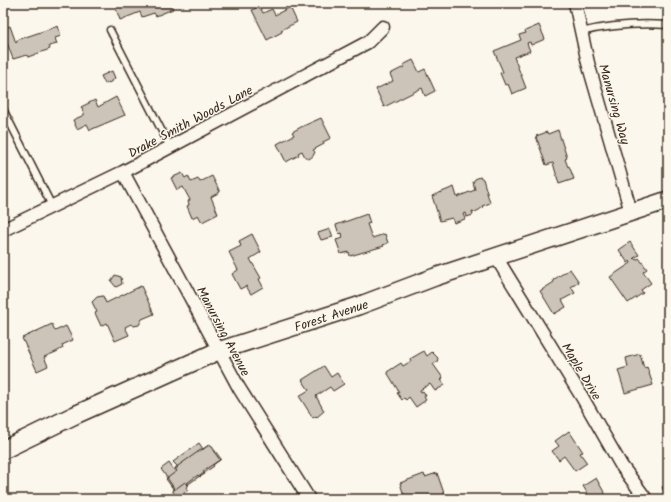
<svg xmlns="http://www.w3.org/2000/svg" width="671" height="502" viewBox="0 0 671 502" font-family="Kalam,sans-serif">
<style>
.building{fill:#ccc4b9;stroke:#3b2a1e}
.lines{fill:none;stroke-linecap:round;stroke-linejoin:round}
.lane-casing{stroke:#3b2a1e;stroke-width:9}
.street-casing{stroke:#3b2a1e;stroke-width:15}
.secondary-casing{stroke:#3b2a1e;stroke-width:20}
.lane{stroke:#fbf7ec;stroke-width:6}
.street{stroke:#fbf7ec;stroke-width:12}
.secondary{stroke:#fbf7ec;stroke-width:17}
.labels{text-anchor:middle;stroke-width:3;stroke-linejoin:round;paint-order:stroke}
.street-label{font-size:13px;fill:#3b2a1e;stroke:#fbf7ec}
</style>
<rect width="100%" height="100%" fill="#fbf7ec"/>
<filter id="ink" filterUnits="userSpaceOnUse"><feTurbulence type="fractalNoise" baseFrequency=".025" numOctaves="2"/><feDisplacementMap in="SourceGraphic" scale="8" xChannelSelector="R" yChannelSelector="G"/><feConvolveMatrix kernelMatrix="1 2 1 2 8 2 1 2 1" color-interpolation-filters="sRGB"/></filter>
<g filter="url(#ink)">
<!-- building -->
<path class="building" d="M123 3H170L173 9 156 16 154 13 142 17 140 12 120 20 115 6Z
M259 6 263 13 272 9 275 15 290 7 297 22 281 30 282 32 267 40 252 10Z
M539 25 545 39 531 45 530 42 527 43 530 51 514 57 526 88 512 94 508 84 505 85 500 73 503 72 494 51 521 40 519 35 526 33 525 31Z
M10 26 16 43 17 42V40L58 26 61 36 55 38 57 44 49 46 50 49 28 57 27 55 13 59 7 43 3 45V29Z
M413 60 419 72 425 69 435 91 425 96 422 88 384 107 376 89 393 81 390 74 404 67 403 65Z
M112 71 115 78 112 80 113 81 105 84 101 76Z
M116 97 125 115 90 130 87 124 77 129 73 120 84 115V113L81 107 95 100 98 107Z
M321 118 331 138 323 142 324 144 313 150 315 152 313 156 309 159 305 157 302 151 298 153 299 155 286 162 277 144 294 135 292 132 301 127Z
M558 130 567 158 565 159 568 167 569 166 574 179 559 184 553 163 546 165 536 136 547 132 548 134Z
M182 173 185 178 188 176 191 182 198 179 200 182 212 176 220 192 211 197 218 214 202 222 198 215 192 218 187 206 189 205 188 201 190 200 183 187 177 190 171 178Z
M480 177 483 179 490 203 482 206 483 207 479 210 475 212 472 211 473 215 467 217 466 213 463 214 465 219 454 223 452 218 440 221 432 196 454 187 457 197 462 195 475 190 473 182 475 179Z
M367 214 370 223 367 224 372 238 385 234 388 243 383 245 384 246 350 256 349 252 341 254 336 240 343 238 342 233 339 234 336 225Z
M330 229 333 237 321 240 318 233Z
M252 234 261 252 250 259 261 278 259 279 263 287 251 294 246 286 240 289 232 274 238 270 229 252 241 246 239 241Z
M630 242 639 255 634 258 636 260 639 258 647 269 643 272 651 283 641 290 643 293 628 303 610 277 631 263 630 261 628 263 619 250Z
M570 269 579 282 571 287 575 293 562 300 566 307 554 314 540 291 554 282 553 280Z
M115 275 121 277 122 284 116 287 111 281Z
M141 286 154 314 142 319 139 325 134 326 131 324 125 327 129 335 115 341 107 323 101 326 95 313 97 312 92 302 97 297 103 296 106 303Z
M52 324 55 331 66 326 73 340 62 345 63 348 56 352 44 357 48 366 37 371 22 338Z
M424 351 427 356 432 352 438 358 437 362 433 364 443 378 441 380 445 385 435 391 430 384 420 390 421 392 423 391 426 396 424 397 426 400 416 407 409 397 406 400 404 398 402 400 397 393 399 392 387 372 401 363 403 366 411 361 410 359Z
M640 354 644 368 647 367 653 385 625 393 618 370 628 367 626 358Z
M324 366 331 377 337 373 344 384 333 391 330 387 316 396 324 411 317 417 316 416 313 418 299 396 309 390 302 380Z
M569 431 583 452 580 453 587 463 575 471 564 456 559 460 552 451 559 446 555 441Z
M199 443 203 449 210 444 221 459 203 471 205 474 200 477 198 475 187 483 189 485 186 487 188 490 179 496 177 494 175 495 172 490 174 488 161 469 169 463 174 470 178 467 173 462Z
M209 445 220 460 213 465 214 466 187 485 185 482 174 490 166 479 177 471 175 468 202 449V450Z
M437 473 446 499H405L400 483 424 474 425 477Z
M596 478 608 499 611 497 612 499H585L589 496 583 486Z
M668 484V493L665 495 662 487Z"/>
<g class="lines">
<defs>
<path id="lane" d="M110 30 170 147
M581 32C609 25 639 23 668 25
M3 109 52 206"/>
<path id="street" d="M575 3 588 63 631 212
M123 172 239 388 309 499
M3 230 123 172 368 42 383 27
M496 257 582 397 621 465 646 499"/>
<path id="secondary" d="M3 450 75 415 218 351 358 306 435 277 668 200"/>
</defs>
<!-- lane casing -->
<use href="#lane" class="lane-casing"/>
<!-- street casing -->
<use href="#street" class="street-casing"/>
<!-- secondary casing -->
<use href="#secondary" class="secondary-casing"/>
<!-- lane -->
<use href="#lane" class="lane"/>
<!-- street -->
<use href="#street" class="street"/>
<!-- secondary -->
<use href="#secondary" class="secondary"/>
</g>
</g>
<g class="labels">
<!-- street labels -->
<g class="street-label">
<text transform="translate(615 104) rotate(74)" y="5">Manursing Way</text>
<text transform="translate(190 121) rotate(-28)" y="5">Drake Smith Woods Lane</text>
<text transform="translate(331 315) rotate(-18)" y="5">Forest Avenue</text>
<text transform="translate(224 331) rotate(62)" y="5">Manursing Avenue</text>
<text transform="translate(582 371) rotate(59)" y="5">Maple Drive</text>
</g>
</g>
<!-- margin -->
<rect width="671" height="502" fill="none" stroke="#fbf7ec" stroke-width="16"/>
<rect x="8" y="8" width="655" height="486" fill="none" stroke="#3b2a1e" stroke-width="1.5" filter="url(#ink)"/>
</svg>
